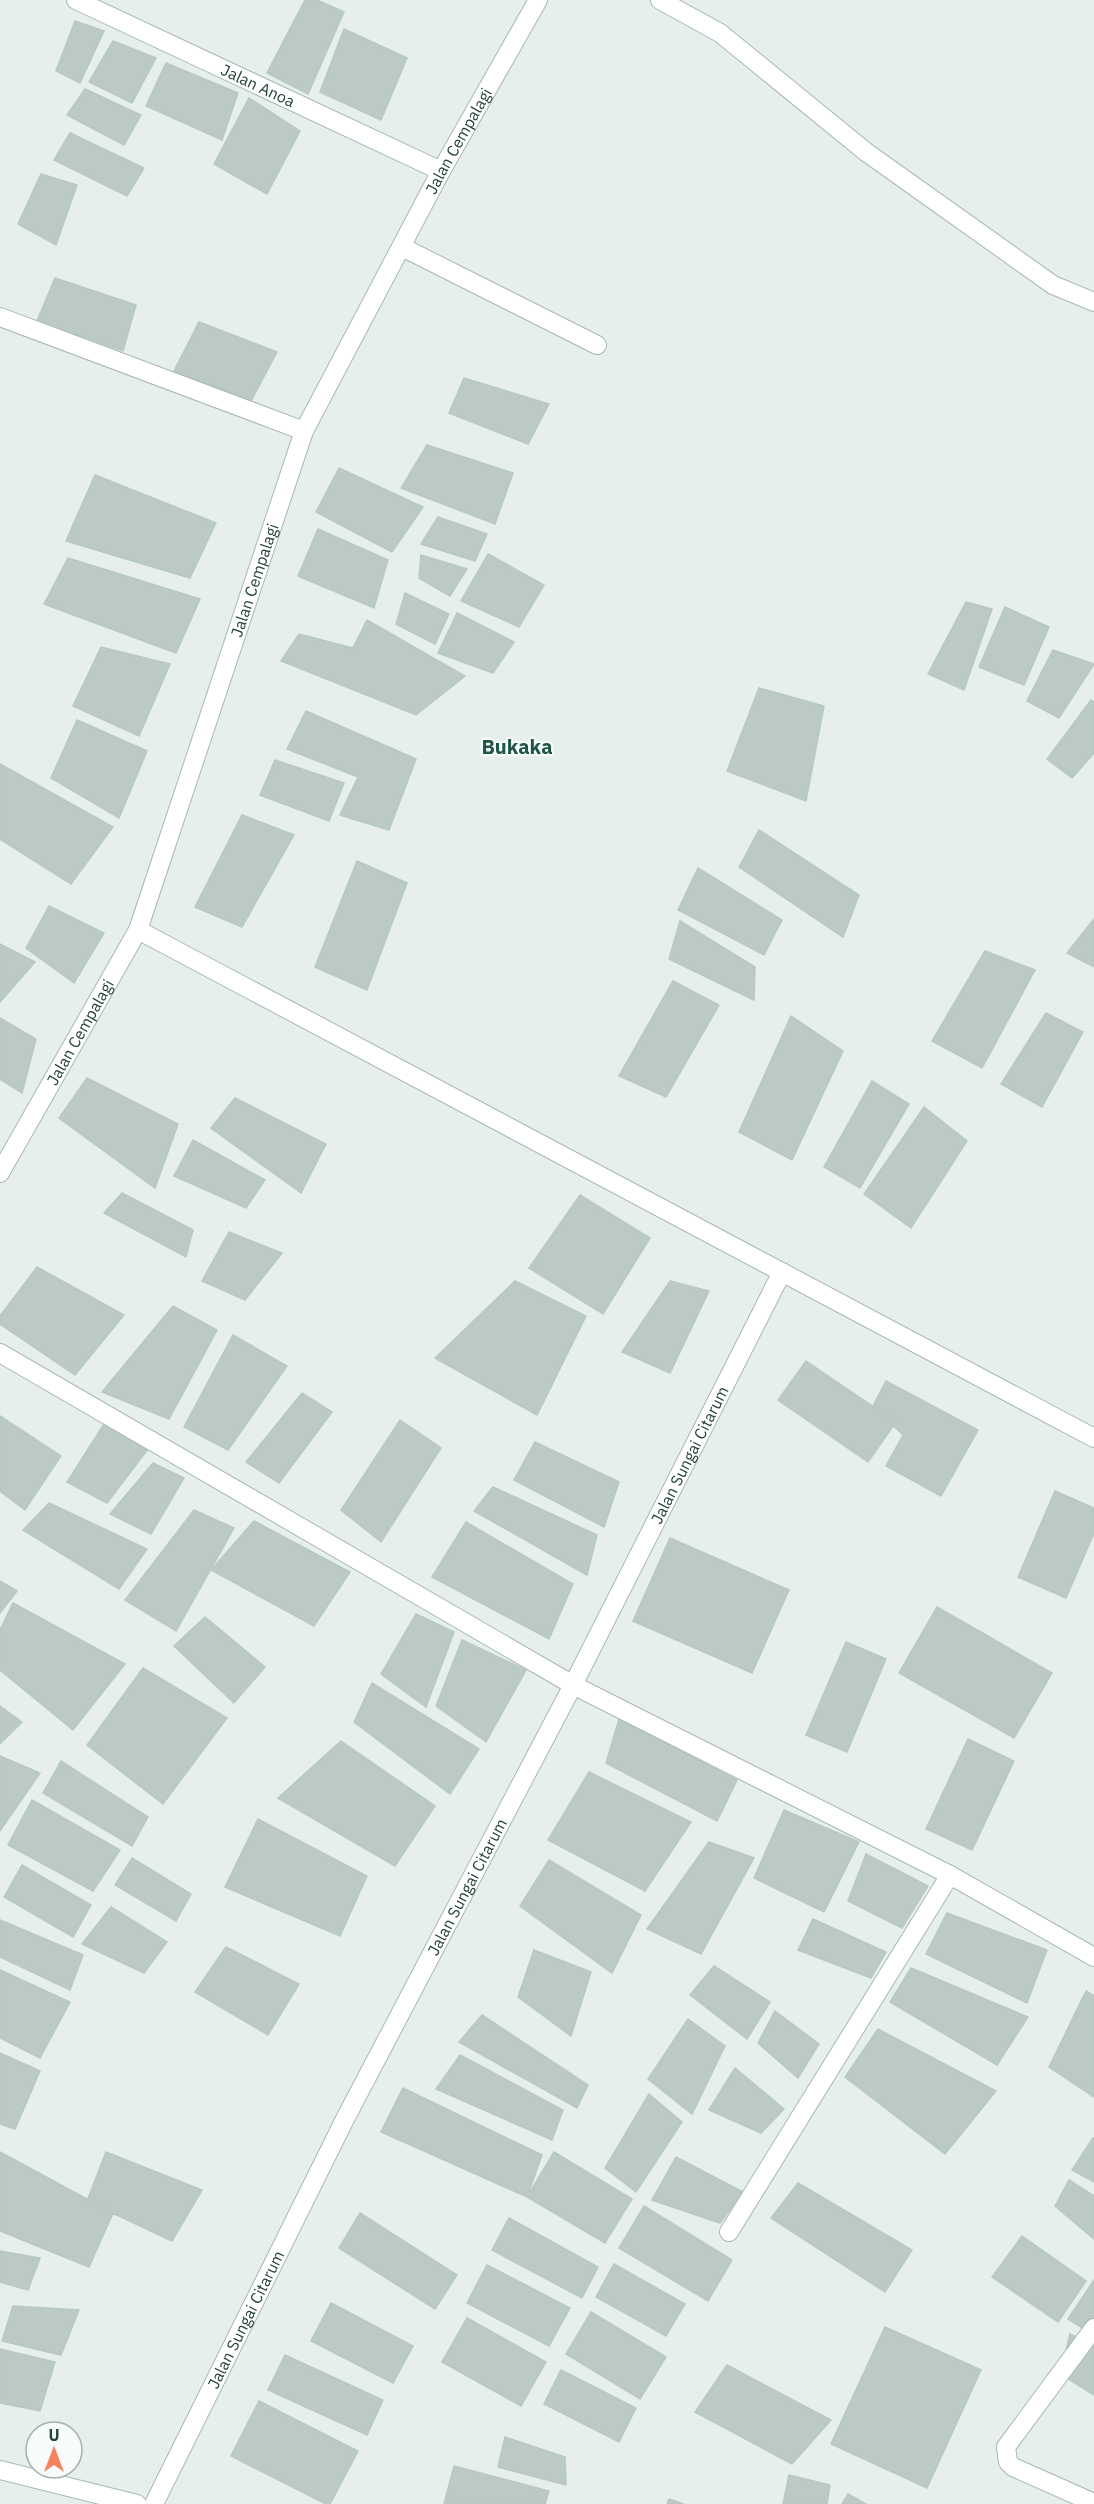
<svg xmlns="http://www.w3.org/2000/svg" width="1094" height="2504" viewBox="0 0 1094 2504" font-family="'IBM Plex Sans',sans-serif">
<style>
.building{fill:#bbcac4;stroke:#b8c9c2;stroke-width:1.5}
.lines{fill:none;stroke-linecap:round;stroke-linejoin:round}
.minor-casing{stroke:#a8b8b2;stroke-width:20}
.minor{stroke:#fff;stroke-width:18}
.labels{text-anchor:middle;stroke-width:4.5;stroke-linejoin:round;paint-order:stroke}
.street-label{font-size:16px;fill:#24423a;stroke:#f7fbf9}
.quarter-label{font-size:20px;font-weight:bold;fill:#1f5548;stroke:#f7fbf9}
</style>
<rect width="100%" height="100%" fill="#e6efeb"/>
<!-- building -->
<path class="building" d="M305 0H317L344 12 308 94 267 73Z
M75 21 104 31 80 83 56 71Z
M344 29 407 58 381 120 320 92Z
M113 41 156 58 132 103 89 82Z
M166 63 238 93 222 140 146 106Z
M85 89 141 115 124 145 67 115Z
M249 98 300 131 267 194 214 164Z
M70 133 144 168 127 196 54 160Z
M41 174 77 185 56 245 18 224Z
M55 278 136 305 123 351 37 321Z
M199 322 277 352 251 401 174 371Z
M464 378 549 404 528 444 449 413Z
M427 445 513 473 495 524 401 488Z
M339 468 423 507 392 552 316 512Z
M95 475 216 523 190 578 66 541Z
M438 517 487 534 475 561 421 544Z
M318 529 388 560 374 608 298 576Z
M488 554 544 585 519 627 461 601Z
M421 555 467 569 450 596 419 578Z
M68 558 200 599 176 653 44 604Z
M405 593 449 614 435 644 396 624Z
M966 602 992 609 964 690 928 674Z
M1005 607 1049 627 1024 685 979 667Z
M457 613 514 642 493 673 438 653Z
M367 620 465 676 416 715 281 661 299 634 353 648Z
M101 647 170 664 139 736 73 706Z
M1053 650 1094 664 1059 718 1027 701Z
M759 688 824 706 806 801 727 771Z
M1091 700 1094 702V753L1072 778 1047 759Z
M306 711 416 759 389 830 340 815 358 777 287 749Z
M77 720 147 751 119 818 51 778Z
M275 760 344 783 329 821 260 795Z
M0 764 113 827 71 884 0 839Z
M242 815 294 835 242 927 195 907Z
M759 830 859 895 843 937 739 867Z
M357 861 407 883 367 990 315 967Z
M698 868 782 920 764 955 678 910Z
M49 906 104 933 74 983 26 948Z
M1094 919V967L1067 953Z
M680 921 755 967 754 1000 669 959Z
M0 944 35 962 0 1002Z
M985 951 1035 970 982 1068 932 1041Z
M673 981 719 1005 666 1097 619 1076Z
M1046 1013 1083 1032 1042 1107 1001 1084Z
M791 1016 843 1051 792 1160 739 1132Z
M0 1018 36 1039 22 1093 0 1079Z
M87 1078 178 1124 155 1188 59 1118Z
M872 1081 909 1104 860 1188 824 1167Z
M235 1098 326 1144 301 1193 211 1128Z
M924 1107 967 1141 911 1228 864 1194Z
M193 1140 265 1180 246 1208 174 1176Z
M122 1193 193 1230 186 1257 104 1213Z
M580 1195 650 1238 603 1314 529 1268Z
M229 1232 282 1253 245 1300 202 1281Z
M37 1267 124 1315 75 1375 0 1324V1316Z
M515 1281 586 1316 537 1415 435 1358Z
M670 1281 709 1291 670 1373 622 1352Z
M173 1306 217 1330 169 1419 102 1392Z
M233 1335 287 1366 228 1450 184 1427Z
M806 1361 896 1422 868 1462 778 1400Z
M886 1381 978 1430 941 1496 886 1466 903 1435 873 1406Z
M302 1393 332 1412 279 1483 246 1462Z
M0 1416 61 1456 25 1510 0 1491Z
M400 1420 441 1448 381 1542 341 1510Z
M104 1424 148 1449 107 1503 67 1482Z
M535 1442 619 1482 604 1527 514 1480Z
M153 1463 184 1478 151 1534 110 1514Z
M493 1487 597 1535 587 1575 474 1511Z
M1055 1491 1094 1508V1533L1066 1598 1018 1577Z
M49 1503 147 1549 119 1589 23 1530Z
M194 1510 234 1528 176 1631 125 1600Z
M254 1521 350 1572 314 1626 211 1570Z
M466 1522 573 1584 549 1639 432 1577Z
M670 1538 789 1590 752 1673 633 1621Z
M0 1581 17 1591 0 1613Z
M13 1603 125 1664 73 1730 0 1670V1630Z
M937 1607 1052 1673 1014 1738 899 1673Z
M416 1614 454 1632 426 1707 381 1674Z
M205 1617 265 1667 234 1703 174 1646Z
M462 1640 526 1670 486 1742 436 1706Z
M846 1642 886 1659 847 1752 806 1735Z
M143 1668 227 1718 163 1804 87 1745Z
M372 1683 479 1749 450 1794 354 1722Z
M0 1706 22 1722 0 1744Z
M619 1719 737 1780 717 1821 606 1763Z
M968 1739 1014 1761 972 1850 926 1829Z
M341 1741 435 1806 395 1866 278 1798Z
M0 1756 40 1773 0 1831Z
M61 1761 148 1817 132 1846 43 1793Z
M589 1772 691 1822 645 1891 548 1840Z
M32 1800 120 1850 93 1891 8 1845Z
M784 1810 859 1842 824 1912 754 1878Z
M258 1819 367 1876 340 1936 225 1887Z
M709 1842 754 1858 701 1954 647 1929Z
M866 1854 928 1886 902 1928 848 1901Z
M132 1858 191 1894 176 1921 115 1885Z
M549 1860 641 1915 612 1973 520 1906Z
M22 1865 91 1905 73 1937 4 1897Z
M111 1907 167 1942 144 1973 82 1944Z
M947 1913 1047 1950 1027 2003 926 1954Z
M813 1919 886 1952 871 1978 798 1950Z
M0 1920 83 1955 70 1990 0 1957Z
M226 1947 299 1984 268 2035 195 1992Z
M534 1950 591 1972 571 2036 518 1997Z
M714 1966 770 2002 747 2039 690 1995Z
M911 1968 1028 2017 997 2065 890 2002Z
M0 1970 70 2002 40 2058 0 2038Z
M1086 1991 1094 1996V2097L1049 2067Z
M775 2011 819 2044 798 2078 758 2043Z
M482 2015 588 2085 577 2108 459 2042Z
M688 2019 725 2046 692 2114 648 2079Z
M878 2029 996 2091 945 2154 845 2077Z
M0 2053 40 2071 15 2129 0 2124Z
M460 2055 563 2110 552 2140 436 2089Z
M735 2068 784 2109 761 2133 709 2110Z
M403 2088 542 2155 527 2197 381 2132Z
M649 2094 682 2122 636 2192 605 2168Z
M1093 2138H1094V2182L1072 2170Z
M0 2152 113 2213 89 2267 0 2231Z
M106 2152 202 2190 172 2241 87 2201Z
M554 2152 632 2199 605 2243 527 2197Z
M676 2157 743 2192 720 2223 652 2200Z
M1069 2180 1094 2196V2239L1055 2206Z
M798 2183 912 2250 885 2292 771 2218Z
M644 2206 732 2260 708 2301 619 2248Z
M360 2213 457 2275 435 2309 339 2248Z
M509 2218 598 2267 582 2298 492 2250Z
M1022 2236 1086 2281 1058 2322 992 2277Z
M0 2251 40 2258 28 2290 0 2282Z
M614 2264 685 2304 666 2336 596 2297Z
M487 2265 570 2308 549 2346 467 2303Z
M1094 2280V2335L1068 2319Z
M331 2303 413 2346 393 2383 311 2341Z
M13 2306 79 2310 61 2355 2 2341Z
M591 2312 666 2357 640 2399 566 2354Z
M467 2318 546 2362 521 2406 442 2362Z
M885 2327 981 2370 927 2488 831 2444Z
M1070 2334 1094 2345V2395L1060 2374Z
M0 2349 55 2362 40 2411 0 2403Z
M285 2355 383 2400 367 2435 268 2390Z
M727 2365 831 2420 792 2464 695 2412Z
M561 2370 636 2408 619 2442 544 2404Z
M259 2401 358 2451 330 2504H326L231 2456Z
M505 2437 565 2457 566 2485 498 2467Z
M454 2466 549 2491 545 2504H444Z
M789 2475 830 2485 827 2504H783Z
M848 2494 866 2504H842Z
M669 2499 684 2504H667Z"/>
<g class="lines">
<defs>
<g id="minor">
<path id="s1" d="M76 0 441 171"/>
<path d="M660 0 720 33 866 152 1053 285 1094 302"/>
<path d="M402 247 597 345"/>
<path d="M0 317 304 431"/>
<path d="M138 930 1094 1438"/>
<path id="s2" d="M0 1173 138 930 304 431 441 171 538 0"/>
<path d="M0 1353 573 1685 950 1875 1094 1957"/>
<path d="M729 2232 950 1875"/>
<path d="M1094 2328 1006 2447 1008 2462 1013 2467 1094 2503"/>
<path d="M0 2470 137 2504"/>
<path id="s3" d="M154 2504 345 2119 573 1685 782 1272"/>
</g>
</defs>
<!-- minor casing -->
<use href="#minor" class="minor-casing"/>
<!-- minor -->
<use href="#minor" class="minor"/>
</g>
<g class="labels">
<!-- street labels -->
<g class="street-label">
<text dy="6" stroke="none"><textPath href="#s1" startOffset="201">Jalan Anoa</textPath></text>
<text dy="6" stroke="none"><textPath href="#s2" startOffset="1134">Jalan Cempalagi</textPath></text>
<text dy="6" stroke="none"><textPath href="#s2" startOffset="648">Jalan Cempalagi</textPath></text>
<text dy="6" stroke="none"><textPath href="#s2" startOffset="162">Jalan Cempalagi</textPath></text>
<text dy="6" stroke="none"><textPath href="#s3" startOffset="1178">Jalan Sungai Citarum</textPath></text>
<text dy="6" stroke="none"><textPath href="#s3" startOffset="692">Jalan Sungai Citarum</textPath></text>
<text dy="6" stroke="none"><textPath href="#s3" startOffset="206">Jalan Sungai Citarum</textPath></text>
</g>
<!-- quarter labels -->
<g class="quarter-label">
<text x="517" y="754">Bukaka</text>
</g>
</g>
<!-- north arrow -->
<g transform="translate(54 2450)"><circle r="28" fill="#f7fbf9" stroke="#a3b1ad" stroke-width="1.5"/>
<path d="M0-4.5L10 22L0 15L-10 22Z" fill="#f4845f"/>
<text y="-9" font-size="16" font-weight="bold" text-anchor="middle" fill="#24423a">U</text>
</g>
</svg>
